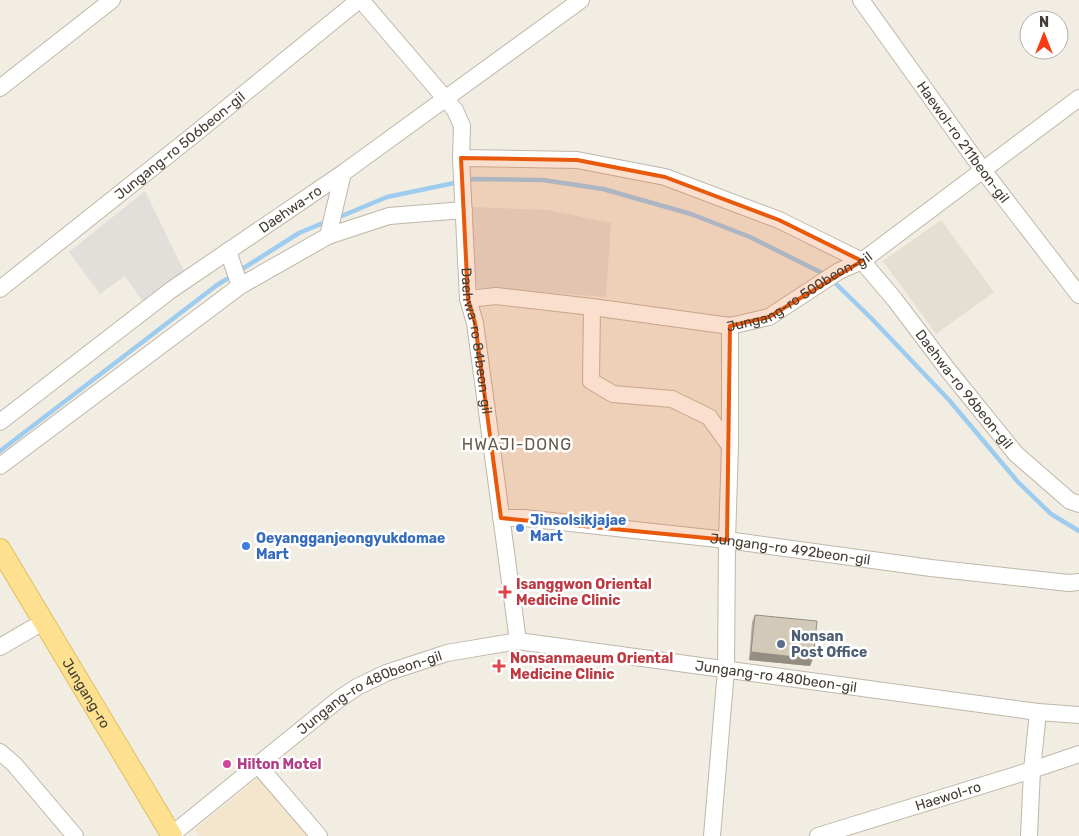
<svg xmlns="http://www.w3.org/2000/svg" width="1079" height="836" viewBox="0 0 1079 836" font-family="Rubik,sans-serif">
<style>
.residential{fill:#e5dfd1}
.commercial{fill:#f4e5cd}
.parking{fill:#e2dfdb}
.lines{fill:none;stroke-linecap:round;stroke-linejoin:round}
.stream{stroke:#9eccef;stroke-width:4.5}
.minor-casing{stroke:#bfb8a9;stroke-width:18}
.major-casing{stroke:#e2bf60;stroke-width:22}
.minor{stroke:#fff;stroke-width:16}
.major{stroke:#fde190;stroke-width:20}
.wall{fill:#b5ad9e}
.shaded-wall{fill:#948d81}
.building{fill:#d3c9b8;stroke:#948d81}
.marked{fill:#e8590c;fill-opacity:0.2;stroke:#e8590c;stroke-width:4;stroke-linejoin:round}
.shop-dot{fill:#3f7fe0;stroke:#fff;stroke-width:2}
.health-dot{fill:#e0444e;stroke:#fff;stroke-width:2}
.service-dot{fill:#5c6f8a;stroke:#fff;stroke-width:2}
.hotel-dot{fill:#d1479c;stroke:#fff;stroke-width:2}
.labels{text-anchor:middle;stroke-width:5;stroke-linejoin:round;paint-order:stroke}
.street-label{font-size:14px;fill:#433d33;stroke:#fff}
.shop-label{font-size:14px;font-weight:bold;fill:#366cbe;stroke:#fff;text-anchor:start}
.health-label{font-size:14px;font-weight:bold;fill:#be3a42;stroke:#fff;text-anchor:start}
.service-label{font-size:14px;font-weight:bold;fill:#4e5e75;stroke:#fff;text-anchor:start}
.hotel-label{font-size:14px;font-weight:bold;fill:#b23c85;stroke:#fff;text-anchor:start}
.quarter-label{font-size:16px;letter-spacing:1px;fill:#665b4b;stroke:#fff}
</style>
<rect width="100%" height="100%" fill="#f1ede3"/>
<!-- residential -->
<path class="residential" d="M941 220 994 292 936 334 883 261Z"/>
<!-- commercial -->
<path class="commercial" d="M260 776 310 836H199L195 830Z"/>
<!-- parking -->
<path class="parking" d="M145 191 184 271 143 302 125 276 100 294 69 252Z
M472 207 548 210 611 223 606 297 472 287Z"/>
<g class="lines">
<!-- stream -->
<path class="stream" d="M466 180 473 179 543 180 603 189 691 214 750 237 826 275
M337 218 387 197 459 182
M239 271 299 233 328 221
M832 280 872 319 949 400 1018 482 1051 514 1079 531
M0 451 217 285 232 276"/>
<defs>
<g id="minor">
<path id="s1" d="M361 0 455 110 462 126 461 158 468 299 475 323 518 641"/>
<path id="s2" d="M861 0 982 169 1079 295"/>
<path d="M0 88 112 0"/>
<path id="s3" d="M461 158 577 160 665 177 779 220 862 261 895 300 948 370 1016 454 1070 501 1079 504"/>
<path d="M328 236 343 173"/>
<path d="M228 251 240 286"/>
<path id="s4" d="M0 289 191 137 359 0"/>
<path id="s5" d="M468 299 496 296 592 307 730 326 769 317 839 271 862 261 1079 98"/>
<path d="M592 307 591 381 613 394 672 399 709 417 730 446"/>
<path id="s6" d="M0 422 171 290 343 173 581 0"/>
<path d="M0 466 240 286 328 236 389 216 464 210"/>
<path id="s7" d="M501 518H524L727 540 931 568 1069 583 1079 582"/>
<path d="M0 647 43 622"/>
<path d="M0 752 14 764 75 836"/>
<path d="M258 765 319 836"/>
<path id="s8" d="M170 836 339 699 357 687 386 673 447 653 518 641 1038 712 1079 715"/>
<path d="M712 836 726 670 727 540 730 446V326"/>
<path id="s9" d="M818 836 1032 770 1079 754"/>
<path d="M1029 836 1032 770 1038 712"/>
</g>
<g id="major">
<path id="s10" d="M0 549 172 836"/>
</g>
</defs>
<!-- minor casing -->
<use href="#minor" class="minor-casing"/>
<!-- major casing -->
<use href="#major" class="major-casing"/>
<!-- minor -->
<use href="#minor" class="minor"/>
<!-- major -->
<use href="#major" class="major"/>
</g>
<!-- wall -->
<path class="wall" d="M755 615 810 666 749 660 752 622Z"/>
<!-- shaded-wall -->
<path class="shaded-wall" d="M751 652 813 659 810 666 749 660Z"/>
<!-- building -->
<path class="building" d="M755 615 817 621 813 659 751 652Z"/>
<!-- marked area -->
<path class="marked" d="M461 158 577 160 665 177 779 220 862 261 769 317 730 326 727 540 501 518 475 323 468 299Z"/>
<!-- markers -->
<g class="shop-dot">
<circle cx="520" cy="528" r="5"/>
<circle cx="246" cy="546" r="5"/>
</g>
<g class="health-dot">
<path d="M502.5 584.5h5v5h5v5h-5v5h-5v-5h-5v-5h5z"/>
<path d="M496.5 658.5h5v5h5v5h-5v5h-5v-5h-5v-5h5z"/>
</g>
<circle class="service-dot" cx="781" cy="644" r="5"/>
<circle class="hotel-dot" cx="227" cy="764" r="5"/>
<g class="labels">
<!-- street labels -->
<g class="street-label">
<text dy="5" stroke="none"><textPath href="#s2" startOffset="175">Haewol-ro 211beon-gil</textPath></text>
<text dy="5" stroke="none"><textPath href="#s4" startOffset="230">Jungang-ro 506beon-gil</textPath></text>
<text dy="5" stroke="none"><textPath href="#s6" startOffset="360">Daehwa-ro</textPath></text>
<text dy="5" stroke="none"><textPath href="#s5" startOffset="342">Jungang-ro 500beon-gil</textPath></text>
<text dy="5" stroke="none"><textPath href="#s1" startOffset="378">Daehwa-ro 84beon-gil</textPath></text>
<text dy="5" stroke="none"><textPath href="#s3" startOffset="584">Daehwa-ro 96beon-gil</textPath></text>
<text dy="5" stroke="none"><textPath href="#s7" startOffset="291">Jungang-ro 492beon-gil</textPath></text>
<text dy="5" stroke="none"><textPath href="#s8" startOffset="668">Jungang-ro 480beon-gil</textPath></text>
<text dy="5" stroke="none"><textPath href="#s10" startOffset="168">Jungang-ro</textPath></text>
<text dy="5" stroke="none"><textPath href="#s8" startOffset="248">Jungang-ro 480beon-gil</textPath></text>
<text dy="5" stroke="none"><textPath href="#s9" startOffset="136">Haewol-ro</textPath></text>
</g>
<!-- shop labels -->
<g class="shop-label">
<text x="530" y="525">Jinsolsikjajae<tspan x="530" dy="16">Mart</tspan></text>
<text x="256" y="543">Oeyangganjeongyukdomae<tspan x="256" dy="16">Mart</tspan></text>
</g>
<!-- health labels -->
<g class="health-label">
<text x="516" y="589">Isanggwon Oriental<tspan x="516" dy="16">Medicine Clinic</tspan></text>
<text x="510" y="663">Nonsanmaeum Oriental<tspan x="510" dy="16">Medicine Clinic</tspan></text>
</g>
<!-- service labels -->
<g class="service-label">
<text x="791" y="641">Nonsan<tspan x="791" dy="16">Post Office</tspan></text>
</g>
<!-- hotel labels -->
<g class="hotel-label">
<text x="237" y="769">Hilton Motel</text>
</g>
<!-- quarter labels -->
<g class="quarter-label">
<text x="517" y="450">HWAJI-DONG</text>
</g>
</g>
<!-- north arrow -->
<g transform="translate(1044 35)"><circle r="24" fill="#ffffff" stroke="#b4b1ad"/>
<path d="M0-4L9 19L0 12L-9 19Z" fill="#f93b13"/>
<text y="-8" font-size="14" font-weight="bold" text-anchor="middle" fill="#433d33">N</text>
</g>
</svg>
